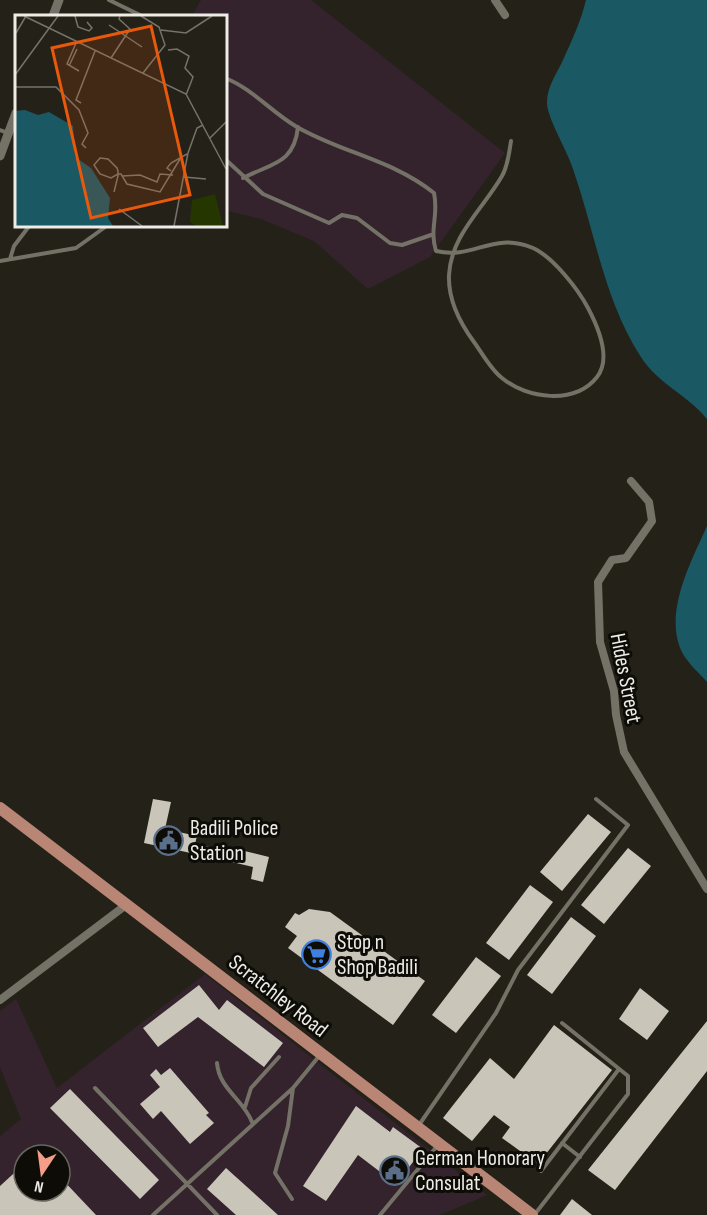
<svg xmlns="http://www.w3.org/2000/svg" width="707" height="1215" viewBox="0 0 707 1215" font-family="'Sofia Sans Condensed',sans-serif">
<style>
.industrial{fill:#34232d;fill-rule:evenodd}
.water{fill:#1a5864}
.building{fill:#c9c6b9}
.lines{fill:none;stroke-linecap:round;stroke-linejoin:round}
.service{stroke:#747166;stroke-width:4}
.minor{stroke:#747166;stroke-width:8}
.tertiary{stroke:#747166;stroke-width:9}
.primary{stroke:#b98676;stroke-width:12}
.labels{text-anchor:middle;stroke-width:6;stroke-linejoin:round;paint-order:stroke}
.street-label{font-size:22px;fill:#eeece6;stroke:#0d0c07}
.poi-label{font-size:22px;fill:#eeece6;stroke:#0d0c07;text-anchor:start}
.inset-road{fill:none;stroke:#75736a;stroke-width:1.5}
.view{fill:#e8590c;fill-opacity:0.15;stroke:#e8590c;stroke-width:3}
.inset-edge{fill:none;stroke:#eeece6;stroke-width:3}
</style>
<rect width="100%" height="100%" fill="#242218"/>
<!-- industrial -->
<path class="industrial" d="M201 0H311L505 153 430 257 368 289 314 241 261 219 225 210V16H192Z
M205 974 487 1195 440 1215H0V1136L21 1119 0 1067V1011L16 999 57 1088ZM24 1155H60V1191H24Z"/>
<!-- water -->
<path class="water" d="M586 0H707V419C688 395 658 384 641 357 604 300 595 232 573 169 568 152 546 116 547 102 547 87 557 73 563 60 572 40 581 21 586 0Z
M707 526V682C699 673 689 664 683 654 662 615 691 562 707 526Z"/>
<!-- building -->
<path class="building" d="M153 799 171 802 165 829 197 836 195 844 216 848 214 858 144 843Z
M588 814 611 832 562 891 540 872Z
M628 848 651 866 604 924 581 905Z
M236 849 269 857 263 882 251 879 253 867 232 862Z
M530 885 553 902 509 960 486 943Z
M309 909 330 912 425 981 393 1025 288 948 297 936 285 927 295 913 299 915Z
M571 917 596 936 552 994 527 975Z
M476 957 501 976 456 1033 432 1015Z
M199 985 219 1010 227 1000 283 1043 264 1067 198 1017 158 1047 143 1028Z
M640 988 669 1011 647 1040 619 1019Z
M707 1021V1071L615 1190 588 1170Z
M554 1025 612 1070 538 1164 502 1138 510 1127 494 1115 472 1141 443 1118 490 1058 514 1079Z
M170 1068 209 1113 206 1115 214 1123 190 1144 161 1111 153 1119 140 1104 160 1087 150 1075 156 1069 161 1075Z
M70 1089 159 1180 140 1199 50 1108Z
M356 1106 390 1132 393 1127 423 1149 396 1184 358 1155 326 1201 303 1186Z
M24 1164V1191H60V1177L96 1215H0V1186Z
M226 1168 278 1215H236L207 1189Z
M572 1199 592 1215H560Z"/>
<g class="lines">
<!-- service -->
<path class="service" d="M109 0 142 16
M225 78C253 89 271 112 297 127 342 153 391 159 434 193 439 215 429 229 436 251 474 260 492 231 533 248 553 257 578 289 588 308 597 325 612 358 597 377 575 405 527 399 502 378 491 370 482 353 474 342 460 323 448 299 449 275 451 235 483 209 502 176 508 166 509 153 511 141
M0 130 8 133
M225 159 263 194 329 223 342 215 357 218 390 243 402 245 431 235
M243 178C272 163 294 164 298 127
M10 259 14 246 30 225
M0 261 76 248 108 225
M217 1063C219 1089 244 1100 252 1122
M95 1088 217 1215
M245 1107 251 1088 279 1057
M419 1125 496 1013 518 970 628 825 596 799
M562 1143 580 1157
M541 1171 619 1069
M292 1199 275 1173 288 1126 293 1088
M535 1214 628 1094V1076L562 1023
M153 1215 293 1088 320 1055
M380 1215 438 1145"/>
<!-- minor -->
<path class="minor" d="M495 0 505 15
M631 481 649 502 652 521 626 558 612 560 598 582 600 642 614 691 616 715 624 752 707 889
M0 1000 126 905"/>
<!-- tertiary -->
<path class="tertiary" d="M53 16 59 0
M0 156 16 113"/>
<!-- primary -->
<path class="primary" d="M0 808 532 1215"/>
</g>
<!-- icons -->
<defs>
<symbol id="civic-ring" viewBox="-11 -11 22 22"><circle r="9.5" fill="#0d0c07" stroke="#5c6f8a" stroke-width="1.5"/><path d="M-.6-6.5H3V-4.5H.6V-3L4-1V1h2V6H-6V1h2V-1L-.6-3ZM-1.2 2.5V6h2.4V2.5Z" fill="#5c6f8a"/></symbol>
<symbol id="supermarket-ring" viewBox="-11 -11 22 22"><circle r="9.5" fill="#0d0c07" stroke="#3f7fe0" stroke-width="1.5"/><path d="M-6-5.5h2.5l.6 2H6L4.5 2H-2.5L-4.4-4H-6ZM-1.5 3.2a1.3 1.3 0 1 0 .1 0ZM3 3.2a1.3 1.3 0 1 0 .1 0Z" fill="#3f7fe0"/></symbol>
</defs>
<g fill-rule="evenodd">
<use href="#civic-ring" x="152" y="824" width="33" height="33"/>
<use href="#supermarket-ring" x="300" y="938" width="33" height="33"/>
<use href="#civic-ring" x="378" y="1154" width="33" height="33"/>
</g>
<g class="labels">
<!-- street labels -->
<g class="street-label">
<text transform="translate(627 678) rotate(79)" y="8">Hides Street</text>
<text transform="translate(279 995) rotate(38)" y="8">Scratchley Road</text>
</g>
<!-- poi labels -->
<g class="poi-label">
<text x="190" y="835">Badili Police<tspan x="190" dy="25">Station</tspan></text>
<text x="337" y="949">Stop n<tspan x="337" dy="25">Shop Badili</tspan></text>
<text x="415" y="1165">German Honorary<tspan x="415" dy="25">Consulat</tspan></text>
</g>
</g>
<!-- overview -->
<g transform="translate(15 15)">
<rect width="212" height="212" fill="#242218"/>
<path d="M200 179 208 211H181L175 207 177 185Z" fill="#253601"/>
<path d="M10 95 23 100 34 97 58 111 60 142 76 153 95 183 93 203 98 211H0V96Z" fill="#1a5864"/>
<path class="inset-road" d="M9 1 171 79 211 154M60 1 63 12 74 16 77 13 72 7M126 1 144 12 150 30 128 58M94 10 127 32M146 15 171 18 197 1M1 18 11 1M61 28 52 49 64 56M153 35 162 34 174 41 170 53 178 62 171 80M96 43 115 14 104 4 105 1M54 51 62 34M0 60 43 1M0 72H41L64 95 73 118 67 129 71 133M66 88 61 85 80 36M195 123 211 107M156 156 152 153 156 148 172 139M107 161 125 160 142 167 145 159 158 160M169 162 191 164M99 177 103 161V156L102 153 93 144 85 143 79 150 85 159 96 163 103 159H106L112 169 145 177 165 144M104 194 127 211M159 211 173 138 182 113 188 110"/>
<path class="view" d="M136 11 175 180 76 203 37 33Z"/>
<rect width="212" height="212" class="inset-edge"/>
</g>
<!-- north arrow -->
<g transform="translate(42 1173) rotate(193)"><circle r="28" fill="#0d0c07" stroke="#676660" stroke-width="1.5"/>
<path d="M0-4.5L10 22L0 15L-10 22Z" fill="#f49e89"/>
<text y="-9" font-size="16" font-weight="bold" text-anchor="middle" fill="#eeece6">N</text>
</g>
</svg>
